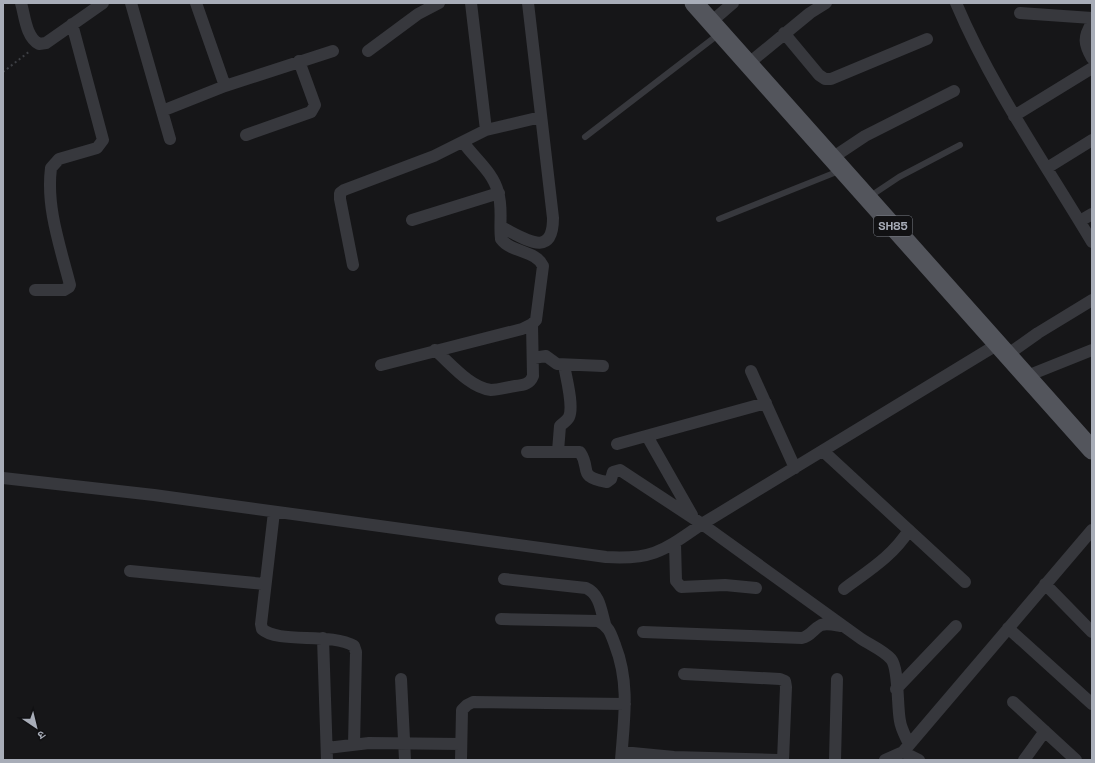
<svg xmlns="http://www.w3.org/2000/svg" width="1095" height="763" viewBox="0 0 1095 763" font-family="'Space Grotesk','Noto Sans Devanagari',sans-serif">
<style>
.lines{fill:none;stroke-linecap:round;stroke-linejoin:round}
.path{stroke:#3d3f44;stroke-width:2;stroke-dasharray:2 3;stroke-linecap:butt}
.service{stroke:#37383d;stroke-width:6}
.minor{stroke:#37383d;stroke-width:12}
.primary{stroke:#53555c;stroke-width:19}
.labels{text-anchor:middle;stroke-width:4;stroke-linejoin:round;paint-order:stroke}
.shield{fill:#111113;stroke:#7b7e86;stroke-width:1}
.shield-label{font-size:12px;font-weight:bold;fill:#a8adb8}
</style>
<rect width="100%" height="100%" fill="#161618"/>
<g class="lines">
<!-- path -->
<path class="path" d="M3 72 30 51"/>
<!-- service -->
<path class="service" d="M585 137 719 34
M869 197 899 177 960 145
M719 219 839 171"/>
<!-- minor -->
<path class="minor" d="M21 3C25 17 26 37 39 44L46 43 103 3
M131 3 170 139
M196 3 225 86
M471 3 486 130
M956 3C992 88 1045 163 1092 242
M1020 13 1092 18
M711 22 733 3
M1092 23C1083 37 1084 44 1092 58
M784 33 819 75 825 79H831L927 39
M368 51 418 14 439 3
M748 64 810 13 826 3
M162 111 225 86 333 51
M1014 116 1092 68
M246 135 311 112 315 105 299 61
M832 158 865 136 954 91
M1047 168 1092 140
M412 220 499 193
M1080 221 1092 214
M501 227C524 238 553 260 553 218L528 3
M353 265 340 199V193L344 190 434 156 486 130 541 117
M35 290H64L69 287 70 285C60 246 46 207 51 168L59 159 97 148 103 140 72 24
M435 350C450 363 470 388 491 390 498 390 508 387 515 386 524 385 530 384 533 376L532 324
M1007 355 1038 333 1092 300
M533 358 546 356 557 364 603 366
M381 365 522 329 532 324 536 320 543 266C536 250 511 253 501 239 499 224 503 208 498 192 493 172 475 159 463 142
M751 371 795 468
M1027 376 1092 350
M647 436 692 515
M617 444 766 403
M558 451 560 426C563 423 567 421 569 417 574 406 566 377 564 365
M823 451 965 582
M527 452H580C592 470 576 476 607 482L611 479 613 472 620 470 702 524 860 638C870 645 883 650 891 659 899 668 897 707 900 721 901 729 906 737 909 744
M3 478 154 495 606 557C654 560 664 550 702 524L998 344
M274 512 261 624 262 629C278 644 331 632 354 646L356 652 354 745
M675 543 676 581 681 587 725 585 756 588
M130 571 265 584
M504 579 586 588C600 594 601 611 605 624
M1045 584 1092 632
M844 589C868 571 893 556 909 530
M501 619 598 621C609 626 611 634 615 645 630 683 624 720 621 760
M1008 628 1092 704
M643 632 802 638C811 636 813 629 821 625 827 623 835 625 841 626
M323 638 327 760
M684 674 780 679 785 681 786 687 783 760
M401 679 405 760
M896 689 956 626
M1013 702 1076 760
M327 748 369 743 461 744
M622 752 674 757 777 760
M903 752 919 760
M461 760 462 710 467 705 473 702 625 704
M835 760 837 679
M885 760 903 752 1092 530
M1024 760 1045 731"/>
<!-- primary -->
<path class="primary" d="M694 3 1092 450"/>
</g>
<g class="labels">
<!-- shield labels -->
<rect class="shield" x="874" y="216" width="38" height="20" rx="3"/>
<g class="shield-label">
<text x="893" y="230">SH85</text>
</g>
</g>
<!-- border -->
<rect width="1095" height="763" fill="none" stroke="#a8adb8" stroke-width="8"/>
<!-- north arrow -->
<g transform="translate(36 727) rotate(145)" stroke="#111113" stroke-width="3" paint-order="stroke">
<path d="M0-3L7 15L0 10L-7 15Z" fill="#a8adb8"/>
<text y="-6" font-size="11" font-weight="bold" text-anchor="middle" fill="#a8adb8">उ</text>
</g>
</svg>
